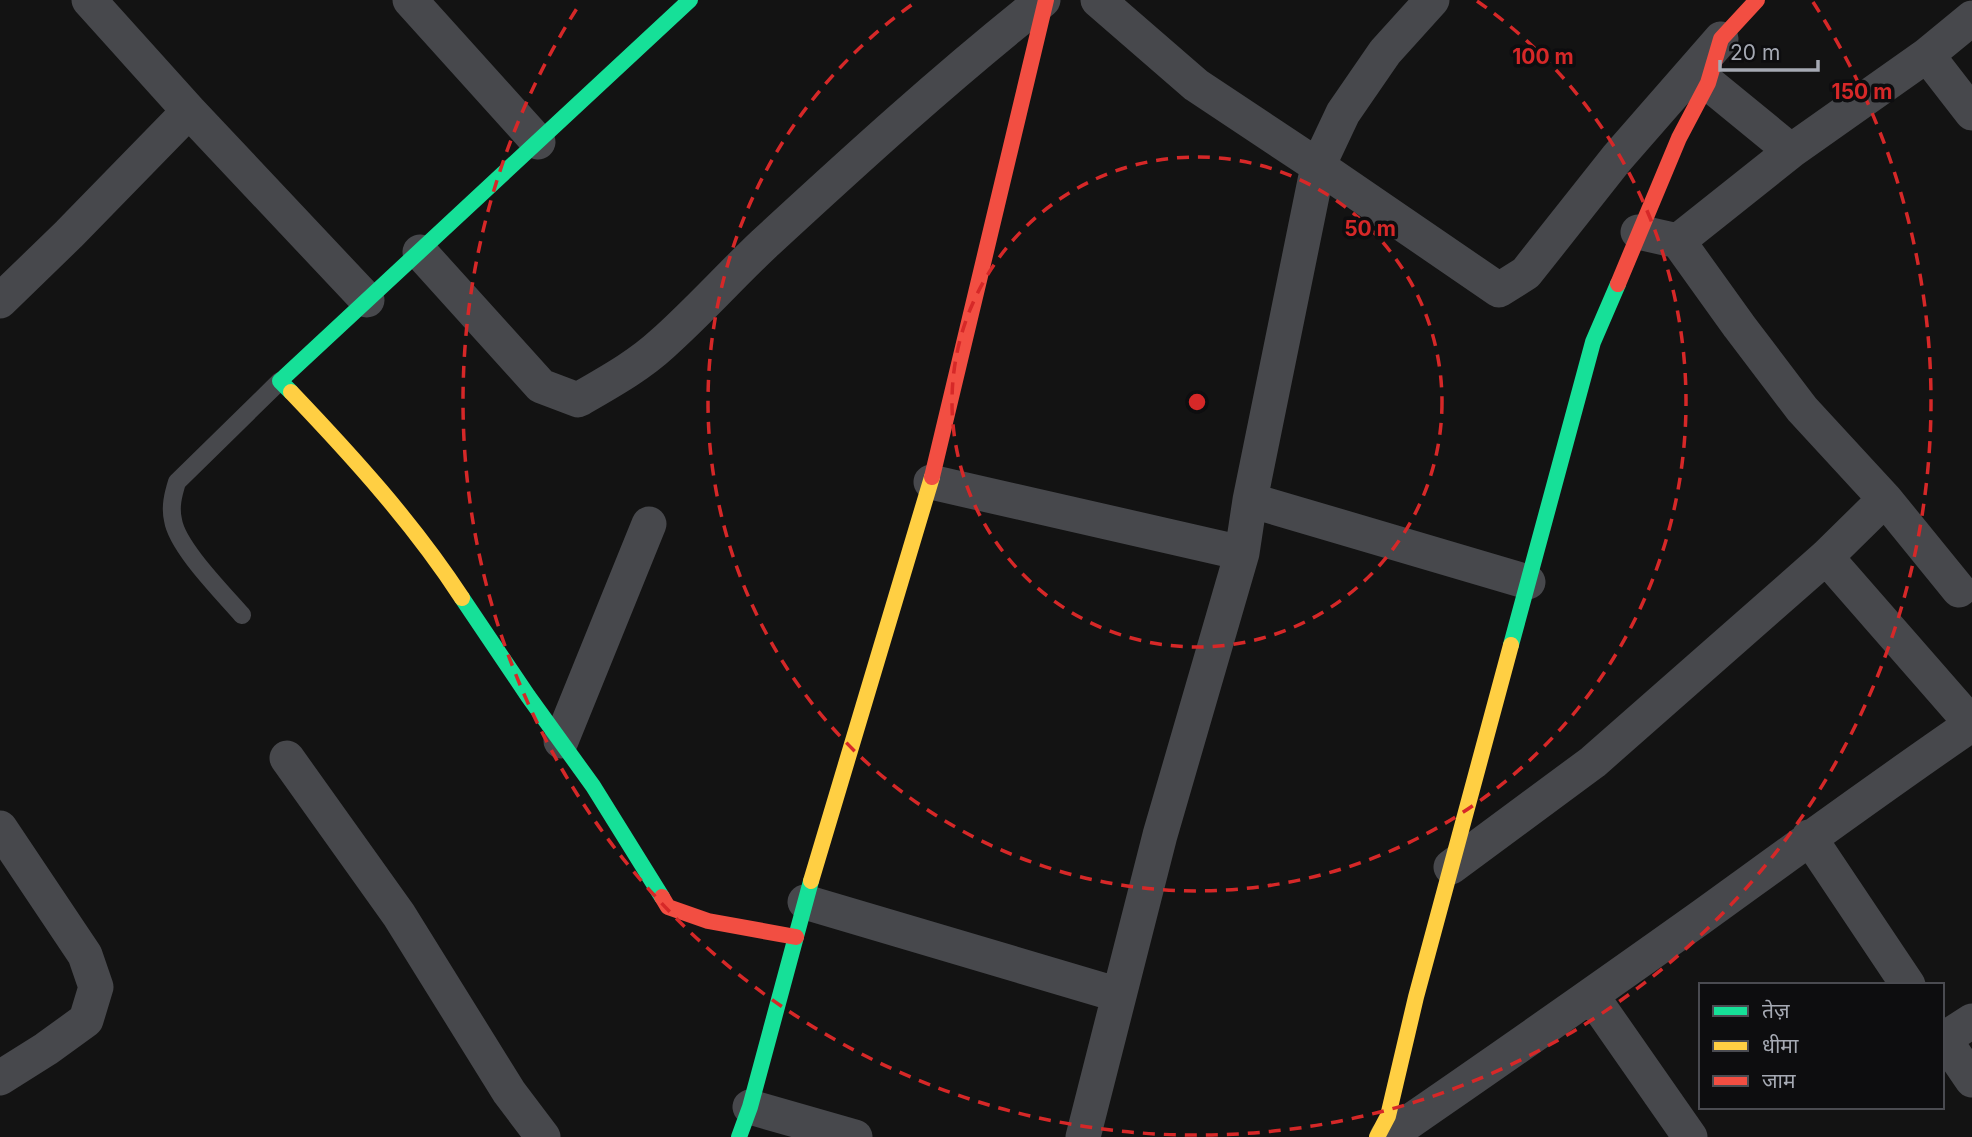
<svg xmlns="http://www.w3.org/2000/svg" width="1972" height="1137" viewBox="0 0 1972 1137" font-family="Inter,'Noto Sans Devanagari',sans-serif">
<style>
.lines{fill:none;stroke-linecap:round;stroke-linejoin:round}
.lane{stroke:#47484c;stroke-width:18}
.street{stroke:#47484c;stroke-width:35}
.fast{stroke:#16e098;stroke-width:16}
.slow{stroke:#ffcf43;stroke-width:16}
.jam{stroke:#f24e42;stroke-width:16}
.ring{fill:none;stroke:#d62828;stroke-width:3.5;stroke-dasharray:12 9}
.centre{fill:#d62828;stroke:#0d0d0f;stroke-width:3.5}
.ring-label{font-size:21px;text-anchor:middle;font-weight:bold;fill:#d62828;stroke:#0d0d0f;stroke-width:7;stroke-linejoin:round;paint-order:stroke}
</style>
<rect width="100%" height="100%" fill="#131313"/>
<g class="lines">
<!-- lane -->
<path class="lane" d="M242 615C223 593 177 547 173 520 170 507 173 495 177 482L280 381"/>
<!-- street -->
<path class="street" d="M89 0 189 111 367 300
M410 0 538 142
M1098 0 1196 85 1318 166 1499 290 1526 273 1617 158 1721 39
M1927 55 1972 113
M1708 83 1791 151
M1638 232 1678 241 1739 326 1802 409 1885 499 1959 590
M1678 241 1791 151 1927 55 1972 18
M420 252 541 386 578 400C607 383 637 367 662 344 697 313 729 277 764 244 855 160 946 77 1043 0
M0 301 69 234 189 111
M931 482 1242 553
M1250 500 1528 582
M1826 557 1972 724
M561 741 649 524
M287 758 399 915 509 1092 543 1137
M0 828 85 955 96 987 86 1020 46 1049 0 1078
M1809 837 1908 985
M1451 867 1593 762 1826 557 1885 499
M805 902 1119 995
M1591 995 1690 1137
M1942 1036 1972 1080
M1944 1039 1972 1021
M750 1107 855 1137
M1083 1137 1160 835 1242 553 1250 500 1318 166 1343 113 1385 52 1432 0
M1387 1137C1492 1065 1596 992 1700 918 1790 853 1880 787 1972 724"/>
<!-- fast -->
<path class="fast" d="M291 392 280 381 690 0
M462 598 528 696 593 786 662 897
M1511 645 1593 342 1618 284
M739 1137 750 1107 811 881"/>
<!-- slow -->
<path class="slow" d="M291 392C353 457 413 523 462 598
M811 881 932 477
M1377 1137 1388 1116 1416 997 1511 645"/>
<!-- jam -->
<path class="jam" d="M1618 284 1679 138 1708 83 1721 39 1757 0
M932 477 1046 0
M662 897 668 907 708 921 796 937"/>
</g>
<!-- distance rings -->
<g class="ring">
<circle cx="1197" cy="402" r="245"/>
<path d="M1477 1A489 489 0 1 1 917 1"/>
<path d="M1813 2A734 734 0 1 1 581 2"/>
</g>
<circle cx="1197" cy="402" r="10" class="centre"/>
<g class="ring-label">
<text x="1543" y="64">100 m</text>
<text x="1862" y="99">150 m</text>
<text x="1370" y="236">50 m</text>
</g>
<!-- legend -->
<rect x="1699" y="983" width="245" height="126" fill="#0d0d0f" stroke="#4a4b51" stroke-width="2"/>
<rect x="1713" y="1006" width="35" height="10" fill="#16e098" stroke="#4a4b51" stroke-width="2"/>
<text x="1762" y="1018" font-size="21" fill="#a5a9b3">तेज़</text>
<rect x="1713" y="1041" width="35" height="10" fill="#ffcf43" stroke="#4a4b51" stroke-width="2"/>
<text x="1762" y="1053" font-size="21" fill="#a5a9b3">धीमा</text>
<rect x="1713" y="1076" width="35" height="10" fill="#f24e42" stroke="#4a4b51" stroke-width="2"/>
<text x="1762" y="1088" font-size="21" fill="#a5a9b3">जाम</text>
<!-- scale -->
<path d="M1720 60v10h98v-10" fill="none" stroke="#a5a9b3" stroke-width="3.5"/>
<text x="1730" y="60" font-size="21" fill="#a5a9b3" stroke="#0d0d0f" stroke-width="5" paint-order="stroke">20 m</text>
</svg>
